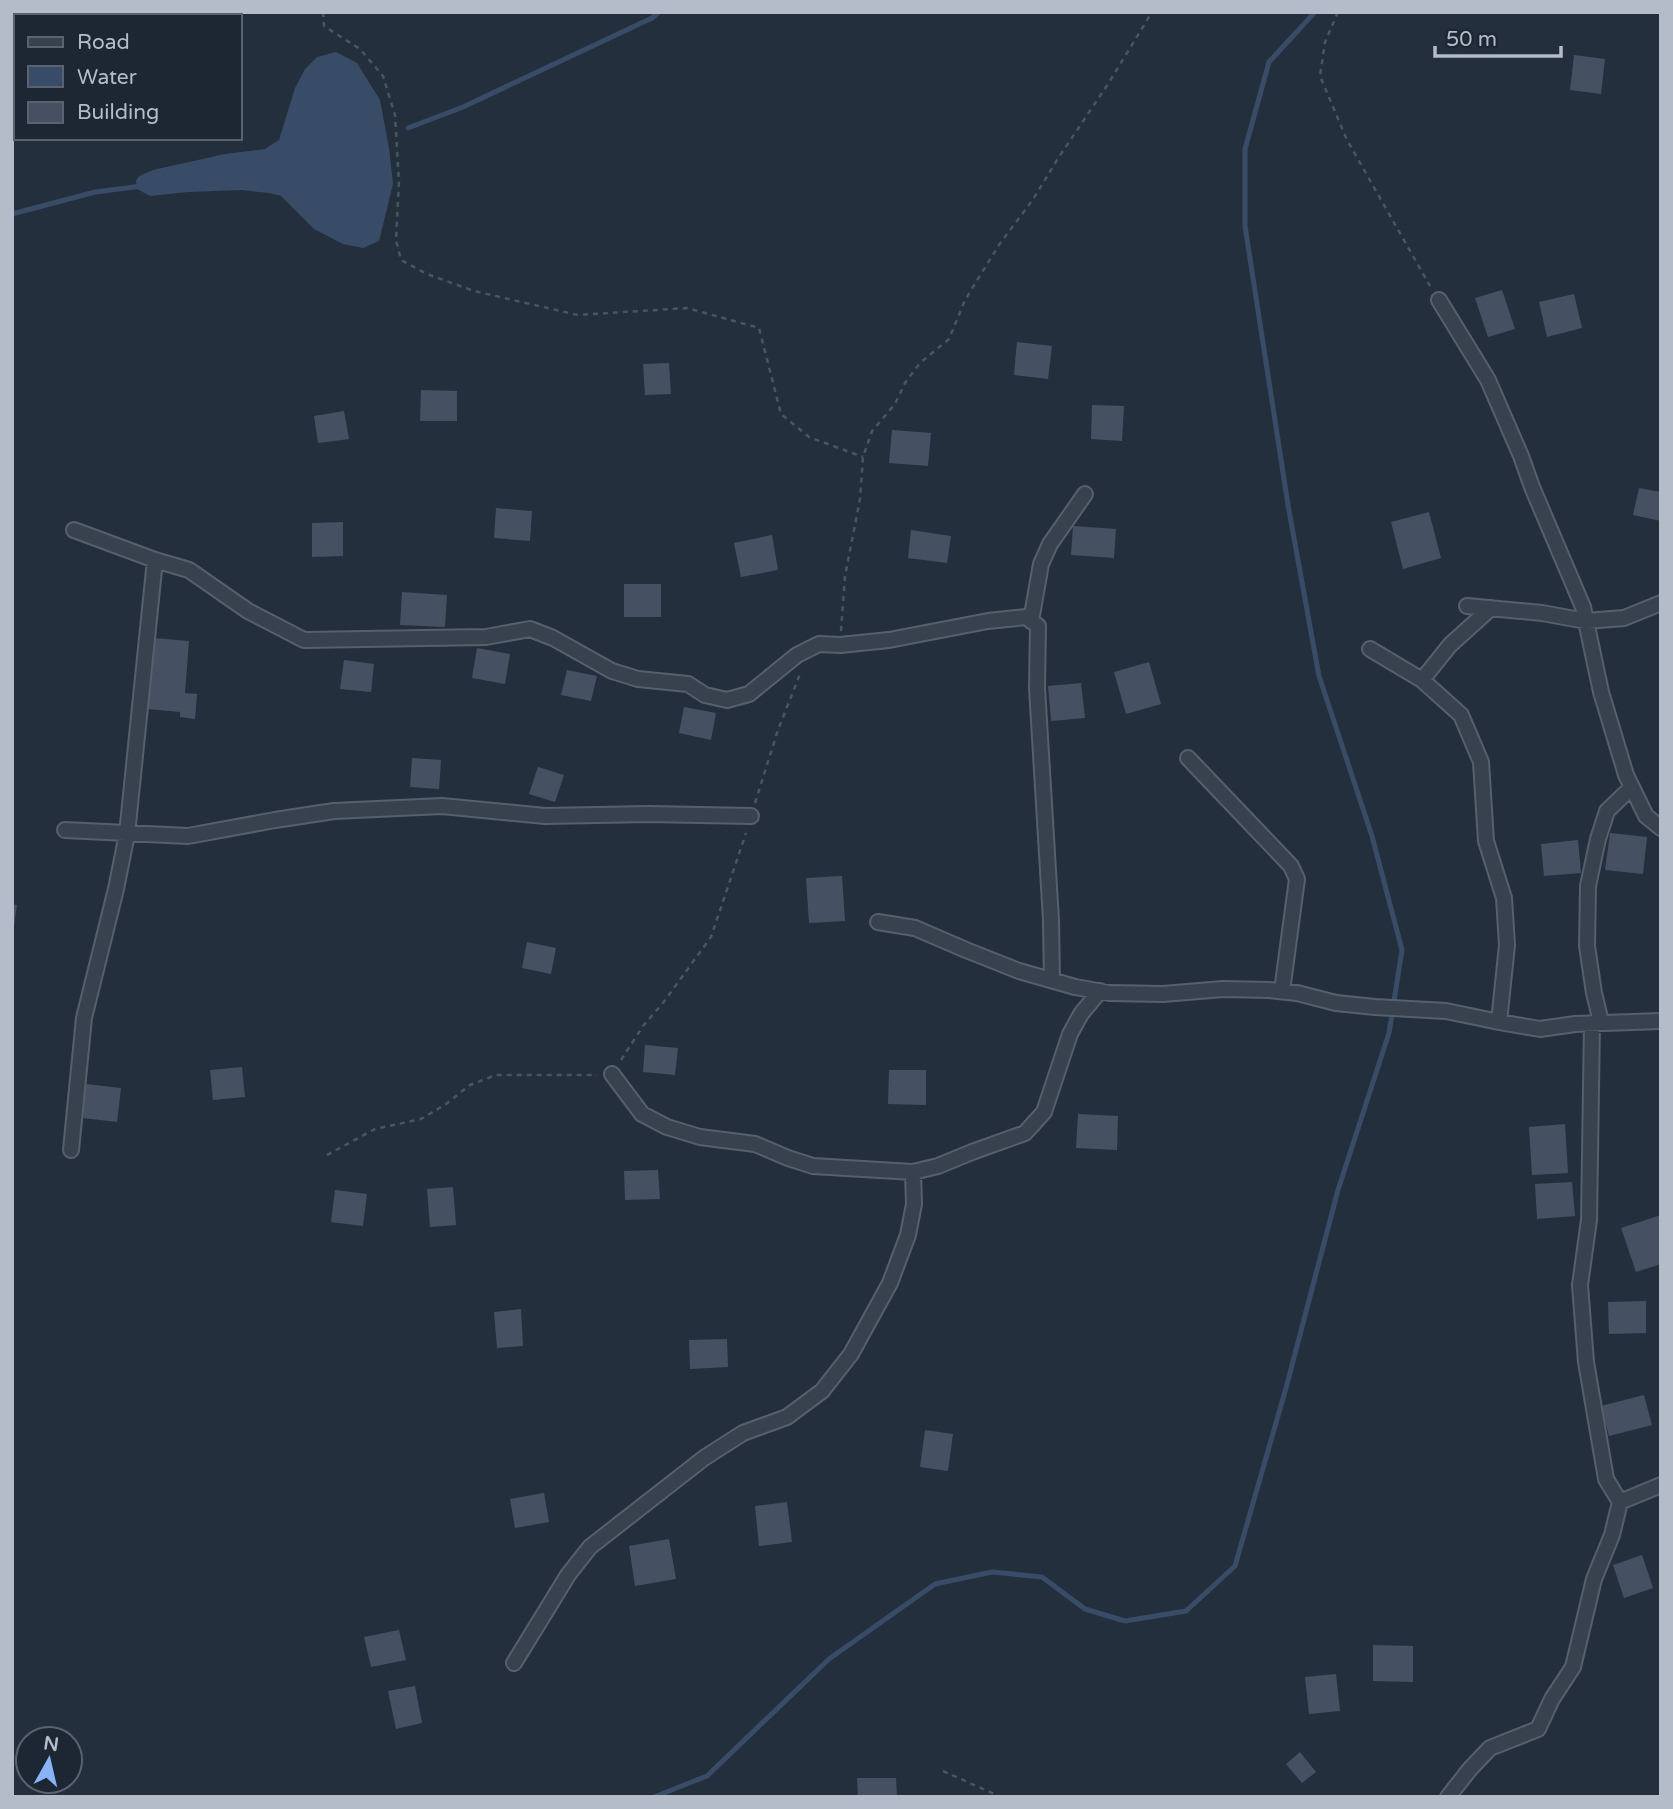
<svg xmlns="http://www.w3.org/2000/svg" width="1673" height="1809" viewBox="0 0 1673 1809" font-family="'Varela Round',sans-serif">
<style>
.water{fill:#394c67}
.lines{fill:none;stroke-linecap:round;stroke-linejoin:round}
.stream{stroke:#394c67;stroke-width:5}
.building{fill:#455162}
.street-casing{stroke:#565f6c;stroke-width:18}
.path{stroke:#44595c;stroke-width:2.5;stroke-dasharray:5 5;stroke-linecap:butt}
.street{stroke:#38414e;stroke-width:14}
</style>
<rect width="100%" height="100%" fill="#242f3e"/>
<!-- water -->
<path class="water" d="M336 52 357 63 380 100 389 148 393 184 379 241 363 248 343 244 314 229 281 196 269 193 241 190 188 192 150 196 137 189 136 181 139 176 153 170 225 154 265 149 279 140 295 88 305 69 317 57Z"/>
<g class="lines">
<!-- stream -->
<path class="stream" d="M408 128 463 107 652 18 659 12
M12 214 95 192 142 186
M654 1797 707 1776 829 1659 935 1584 992 1572 1042 1577 1085 1609 1125 1621 1186 1611 1235 1566 1286 1388 1338 1190 1389 1033 1402 950 1372 836 1319 676 1288 505 1245 226V149L1269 62 1315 12"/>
</g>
<!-- building -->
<path class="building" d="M1574 55 1605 59 1601 94 1570 90Z
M1502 290 1515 329 1488 337 1475 298Z
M1574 294 1582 328 1547 337 1539 302Z
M1017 342 1052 346 1048 379 1014 375Z
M669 363 671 394 645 395 643 364Z
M421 390 457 391V421H420Z
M1092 405 1124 406 1122 441 1091 439Z
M344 411 349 439 318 443 314 416Z
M892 430 931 433 928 466 889 463Z
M1639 488 1661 492V521L1633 515Z
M496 508 532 511 530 541 494 538Z
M1429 512 1441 558 1403 569 1391 522Z
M343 522V556L312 557V523Z
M1073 526 1116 529 1114 558 1071 555Z
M911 530 951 536 947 563 908 558Z
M772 535 778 570 741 577 734 543Z
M624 584H661V617H624Z
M402 592 447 595 445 627 400 625Z
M154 638 189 641 185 693 197 694 195 719 180 717V712L147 709Z
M477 648 510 654 505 684 472 678Z
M344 660 374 664 371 692 340 689Z
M1149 662 1161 704 1126 714 1114 672Z
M567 670 597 676 591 701 561 695Z
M1081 683 1085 718 1051 721 1048 686Z
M684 707 716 713 711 740 679 733Z
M412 758 441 760 439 789 410 787Z
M538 767 564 775 555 802 529 794Z
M1610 833 1647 837 1643 874 1605 870Z
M1578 840 1581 873 1544 876 1541 844Z
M842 876 845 921 809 923 806 878Z
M12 904 17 905 14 926H12Z
M527 942 556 948 551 974 522 968Z
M645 1045 678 1048 675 1075 643 1072Z
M242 1067 245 1097 213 1100 210 1070Z
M889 1070H926V1105L888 1104Z
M86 1084 121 1088 117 1122 83 1118Z
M1078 1114 1118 1116 1117 1150 1076 1148Z
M1565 1124 1568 1173 1532 1175 1529 1127Z
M658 1170 660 1199 625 1200 624 1171Z
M1572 1182 1575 1216 1537 1219 1535 1184Z
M453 1187 456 1225 430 1227 427 1189Z
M335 1190 367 1194 363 1226 331 1222Z
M1661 1215V1264L1636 1272 1621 1228Z
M1646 1301V1333L1609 1334 1608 1302Z
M521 1309 523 1346 497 1348 494 1312Z
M727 1339 728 1367 690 1369 689 1340Z
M1644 1395 1652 1425 1609 1436 1601 1406Z
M925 1430 953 1434 948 1471 920 1467Z
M544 1493 549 1522 515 1528 510 1499Z
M787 1502 792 1542 759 1546 755 1506Z
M669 1539 676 1579 635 1586 629 1546Z
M1642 1555 1653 1588 1624 1598 1613 1565Z
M399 1630 406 1660 371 1667 364 1637Z
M1373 1645 1413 1646V1682L1373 1681Z
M1336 1674 1340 1711 1309 1714 1305 1677Z
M415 1686 422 1723 396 1729 388 1691Z
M1300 1752 1316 1772 1302 1783 1286 1764Z
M857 1778H896L897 1797H858Z"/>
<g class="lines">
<defs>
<path id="street" d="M1439 300 1488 380 1521 456 1532 487 1583 607 1601 692 1626 775 1646 816 1661 828
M74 530 155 560 189 570 248 611 304 640 486 637 530 629 553 638 612 671 638 679 688 684 705 695 727 700 749 694 797 655 819 644 840 645 889 640 988 621 1026 617 1038 626 1037 688 1051 920 1052 980
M1467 606 1542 613 1586 621 1624 618 1661 603
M1031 621 1041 564 1050 544 1085 494
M1370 649 1422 680 1461 715 1481 762 1486 841 1504 898 1507 945 1499 1022
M1422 680 1450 645 1491 608
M1188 758 1291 866 1297 879 1282 991
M65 830 188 836 275 820 334 811 442 806 545 816 649 814 751 816
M878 922 915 928 966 950 1019 971 1075 987 1109 993 1163 994 1223 989 1269 990 1297 993 1336 1003 1375 1007 1446 1011 1499 1022 1540 1029 1575 1024 1661 1021
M1601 1022 1594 993 1587 946 1588 886 1598 839 1607 811 1632 787
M612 1074 642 1114 667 1127 700 1137 755 1144 788 1158 813 1166 913 1172 938 1166 972 1152 1025 1133 1044 1112 1070 1034 1081 1014 1100 991
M71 1150 84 1018 116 889 127 834 155 560
M1620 1502 1661 1485
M514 1663 568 1575 590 1547 704 1458 743 1433 787 1417 822 1391 851 1354 890 1283 908 1235 914 1204 913 1172
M1448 1797 1470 1769 1490 1748 1538 1729 1552 1699 1573 1667 1594 1579 1612 1535 1620 1502 1606 1479 1586 1362 1580 1285 1589 1220 1592 1023"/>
</defs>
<!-- street casing -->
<use href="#street" class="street-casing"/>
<!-- path -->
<path class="path" d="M323 12 324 26 360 49 383 76 395 115 399 182 396 240 401 260 427 274 474 291 578 315 687 308 759 328 781 414 809 437 863 457
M1338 12 1325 42 1320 76 1347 140 1430 286
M841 631 845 576 860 499 863 457 872 431 895 404 905 383 920 363 949 339 965 300 999 245 1032 201 1057 160 1108 84 1152 12
M755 803 778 730 800 674
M621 1060 643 1026 663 1003 711 937 746 833
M327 1155 375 1129 421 1119 446 1104 470 1085 496 1075H597
M943 1771 1001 1797"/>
<!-- street -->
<use href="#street" class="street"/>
</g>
<!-- border -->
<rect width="1673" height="1809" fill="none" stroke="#b4bcc9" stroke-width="28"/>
<!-- legend -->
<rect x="14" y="14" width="228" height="126" fill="#1d2633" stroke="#59626f" stroke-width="2"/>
<rect x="28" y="37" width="35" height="10" fill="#38414e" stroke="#59626f" stroke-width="2"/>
<text x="77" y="49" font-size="21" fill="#b4bcc9">Road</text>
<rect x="28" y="66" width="35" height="21" fill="#394c67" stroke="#59626f" stroke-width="2"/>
<text x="77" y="84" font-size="21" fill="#b4bcc9">Water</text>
<rect x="28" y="102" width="35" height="21" fill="#455162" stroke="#59626f" stroke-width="2"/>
<text x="77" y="119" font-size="21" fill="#b4bcc9">Building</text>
<!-- north arrow -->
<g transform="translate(49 1760) rotate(8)"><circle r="33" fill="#1d2633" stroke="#59626f" stroke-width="2"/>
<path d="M0-5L12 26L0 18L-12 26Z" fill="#8ab4f8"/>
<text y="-10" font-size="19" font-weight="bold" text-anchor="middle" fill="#b4bcc9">N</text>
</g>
<!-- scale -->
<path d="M1435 46v10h126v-10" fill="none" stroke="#b4bcc9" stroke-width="3.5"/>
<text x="1446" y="46" font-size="21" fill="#b4bcc9" stroke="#1d2633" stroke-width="5" paint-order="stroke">50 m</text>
</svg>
